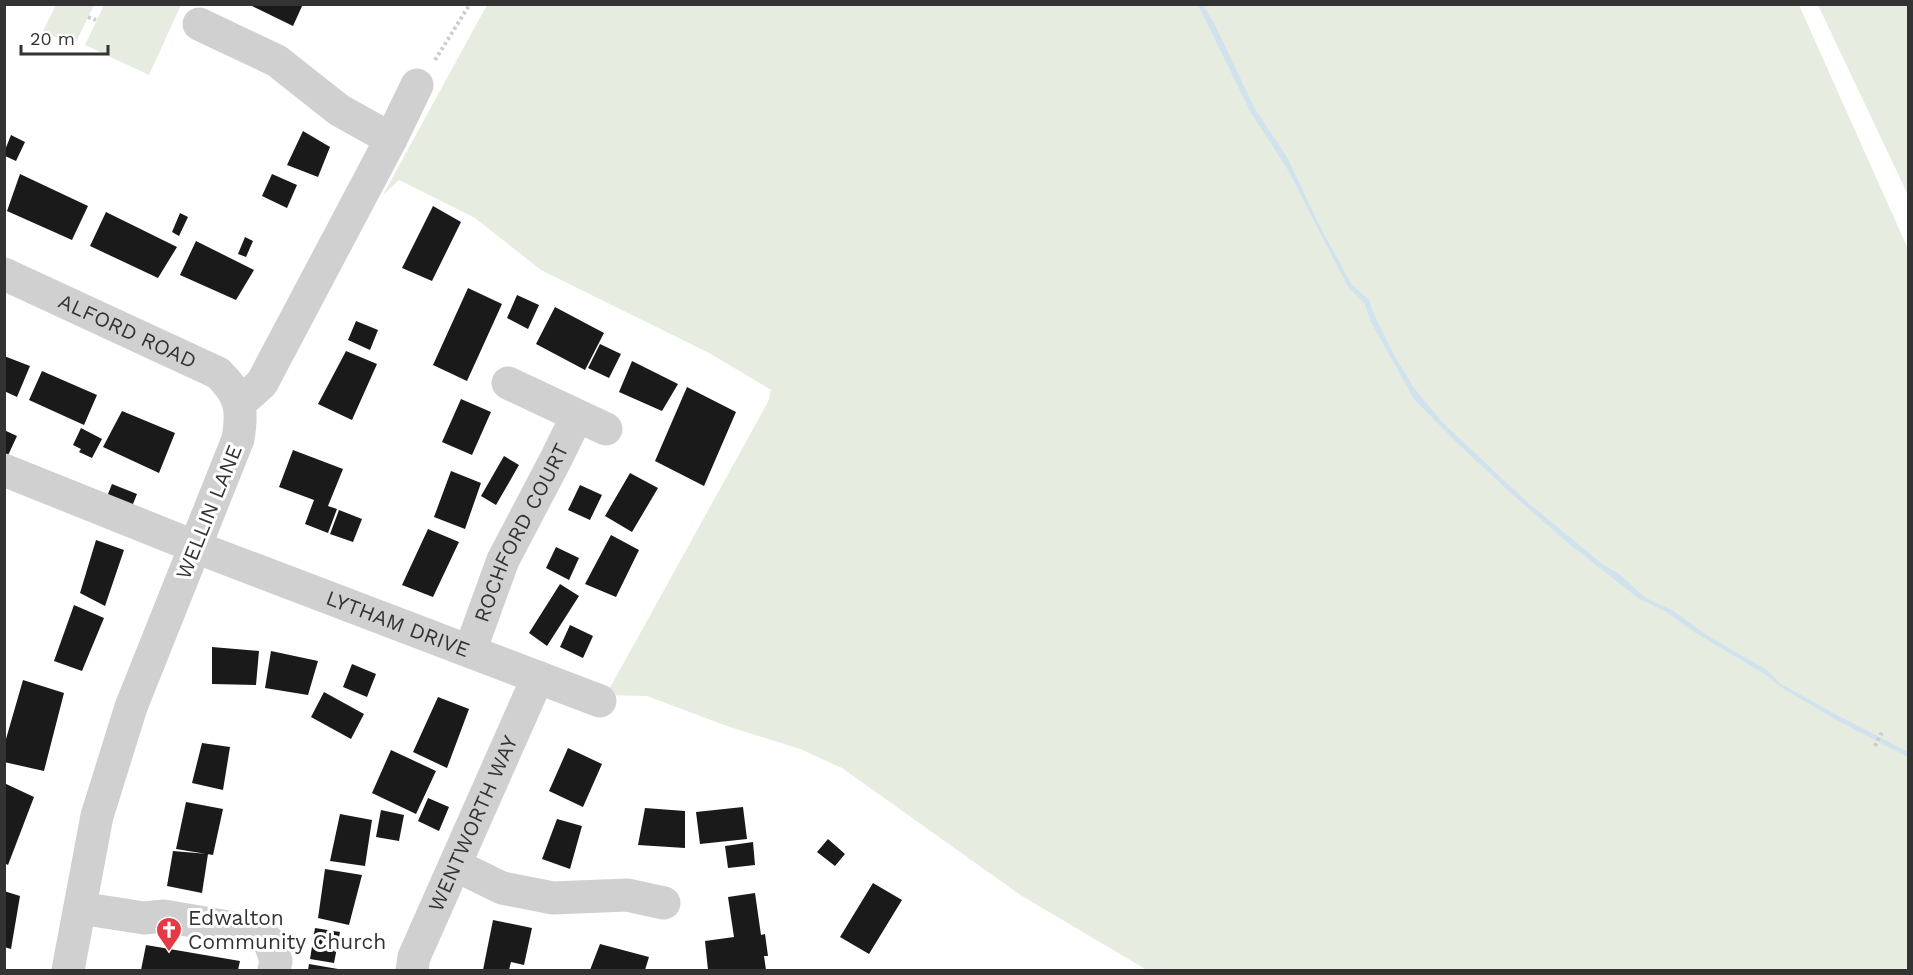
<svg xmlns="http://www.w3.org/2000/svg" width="1913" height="975" viewBox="0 0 1913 975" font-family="'Work Sans',sans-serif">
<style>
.green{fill:#e6ecdf}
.water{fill:#cfe2ee}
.building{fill:#1a1a1a}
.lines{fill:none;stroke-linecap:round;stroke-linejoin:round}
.path{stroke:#cdcdcd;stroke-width:4;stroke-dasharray:3 3;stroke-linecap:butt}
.minor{stroke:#d0d0d0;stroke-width:33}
.labels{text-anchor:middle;stroke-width:6;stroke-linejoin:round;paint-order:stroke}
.street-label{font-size:21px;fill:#333;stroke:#fff}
.poi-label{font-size:21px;fill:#333;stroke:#fff;text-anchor:start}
</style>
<rect width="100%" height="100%" fill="#fff"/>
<!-- green -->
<path class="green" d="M56 5H94L74 46 43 31Z
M104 5H181L149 75 85 45Z
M487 5H1799L1908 249V970H1147L1022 896 842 768 800 749 727 726 647 696 606 695 768 402 771 390 711 354 541 270 475 218 399 180 383 195Z
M1818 5H1908V195Z"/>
<!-- water -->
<path class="water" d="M1198 5H1203L1214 23 1255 109 1287 157 1319 225 1352 285 1369 300 1372 310 1394 355 1414 388 1443 423 1527 502 1602 564 1619 574 1646 598 1672 610 1708 636 1767 670 1781 684 1839 716 1908 752V757L1840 722 1784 689 1763 673 1694 632 1665 611 1638 598 1568 543 1513 495 1454 440 1414 399 1371 322 1365 304 1348 287 1288 170 1251 113Z"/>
<!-- building -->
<path class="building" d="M248 4H303L293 26Z
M303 131 330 147 318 177 287 165Z
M11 135 25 142 16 161 5 156V150Z
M20 174 88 206 72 240 7 211Z
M272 174 297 185 287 208 262 196Z
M433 206 461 222 432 281 402 268Z
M106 212 177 247 158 278 90 246Z
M180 213 188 217 179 236 172 232Z
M245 237 253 241 246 257 238 254Z
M196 241 254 270 236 300 180 275Z
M468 288 502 304 467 381 433 365Z
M517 295 539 305 528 329 507 318Z
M555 307 604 333 585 370 536 344Z
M356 321 378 330 370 350 348 340Z
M600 344 621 354 609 378 588 368Z
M346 351 377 364 352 420 318 404Z
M4 356 30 366 17 397 4 391Z
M632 361 678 384 662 411 619 392Z
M42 371 97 395 84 425 29 400Z
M687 387 736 412 704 486 655 461Z
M461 399 491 412 472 455 442 442Z
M122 411 175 433 159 473 103 447Z
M81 428 102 439 92 458 79 452 81 449 73 445Z
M4 430 17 436 4 464Z
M293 450 343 469 328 506 337 509 328 533 305 524 314 500 279 487Z
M504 456 519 465 496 505 481 496Z
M451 471 481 483 465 529 434 517Z
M630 473 658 488 632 532 605 516Z
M112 484 137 494 129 514 104 504Z
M580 485 602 495 590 520 568 510Z
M339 510 362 519 353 542 330 534Z
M428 529 459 542 433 597 402 585Z
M611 535 639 550 616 597 585 584Z
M96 540 124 550 105 606 80 593Z
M556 547 579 558 569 580 546 568Z
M560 584 579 596 547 646 529 633Z
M74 605 104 618 82 671 54 661Z
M570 625 593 636 583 658 560 647Z
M212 647 259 651 256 685 212 684Z
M271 651 318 661 308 695 265 688Z
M352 664 376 674 367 697 343 687Z
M23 680 64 693 44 771 4 762V746Z
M324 692 364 714 351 739 311 717Z
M438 697 469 709 447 768 413 752Z
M202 743 230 747 223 790 192 783Z
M568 748 602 764 583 807 549 791Z
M391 750 436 771 416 814 372 793Z
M4 783 34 797 8 865 4 863Z
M428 798 449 807 439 831 418 821Z
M186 802 223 809 213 855 176 849Z
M743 807 747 839 700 844 696 812Z
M645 808 685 811V848L638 845Z
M381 810 404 815 399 841 376 837Z
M340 814 372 820 365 866 330 861Z
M557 819 582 826 570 869 542 859Z
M828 839 845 854 835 866 817 852Z
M753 842 755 865 728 868 725 846Z
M173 851 208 854 202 893 167 886Z
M325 869 362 875 349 925 318 918Z
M873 883 902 900 869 954 840 937Z
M4 891 20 896 11 949 4 947Z
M755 893 761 935 765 934 768 956H764L766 970H708L705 941 734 937 728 897Z
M493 920 532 928 524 965 511 962 509 970H483Z
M315 928 340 932 334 963 310 959Z
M600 944 649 957 645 970H590Z
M146 945 240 961 238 970H141Z
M309 964 338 969V970H308Z"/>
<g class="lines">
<!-- path -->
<path class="path" d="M88 17 96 20
M435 60 470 4
M1875 746 1882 732"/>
<!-- minor -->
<g class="minor">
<path d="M199 24 277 61 339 110 391 139"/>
<path id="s1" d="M4 274 218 373C241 395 243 409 238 439L131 707 97 816 68 970"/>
<path d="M508 383 606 429"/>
<path d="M240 403 262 383 391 139 417 85"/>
<path id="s2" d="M4 470 206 551 600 701"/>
<path id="s3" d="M470 651 503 560 556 459 577 416"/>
<path d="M455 865 502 888 553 898 627 895 664 903"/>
<path d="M80 908 144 918 164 916 257 932 270 943 276 961 274 970"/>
<path id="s4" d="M412 970 414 957 538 677"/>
</g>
</g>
<!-- icons -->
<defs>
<symbol id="church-pin" viewBox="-11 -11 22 30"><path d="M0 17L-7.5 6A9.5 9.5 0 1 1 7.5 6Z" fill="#e63946" stroke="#fff"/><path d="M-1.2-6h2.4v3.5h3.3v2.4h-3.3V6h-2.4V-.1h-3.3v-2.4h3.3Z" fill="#fff"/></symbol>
</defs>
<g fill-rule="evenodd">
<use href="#church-pin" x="154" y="915" width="30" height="40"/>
</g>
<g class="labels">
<!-- street labels -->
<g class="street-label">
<text dy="7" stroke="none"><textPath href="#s1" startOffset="136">ALFORD ROAD</textPath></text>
<text transform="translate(209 512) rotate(-68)" y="7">WELLIN LANE</text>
<text dy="7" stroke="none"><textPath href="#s3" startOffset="129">ROCHFORD COURT</textPath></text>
<text dy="7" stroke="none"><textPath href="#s2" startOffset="423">LYTHAM DRIVE</textPath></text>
<text dy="7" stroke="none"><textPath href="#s4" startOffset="159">WENTWORTH WAY</textPath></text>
</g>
<!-- poi labels -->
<g class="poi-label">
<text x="188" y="925">Edwalton<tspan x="188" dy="24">Community Church</tspan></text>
</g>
</g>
<!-- border -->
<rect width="1913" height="975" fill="none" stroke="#333333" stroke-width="12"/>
<!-- scale -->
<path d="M21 45v9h87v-9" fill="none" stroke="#333333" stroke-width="3"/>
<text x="30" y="45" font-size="18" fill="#333333" stroke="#ffffff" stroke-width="4.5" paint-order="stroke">20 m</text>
</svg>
